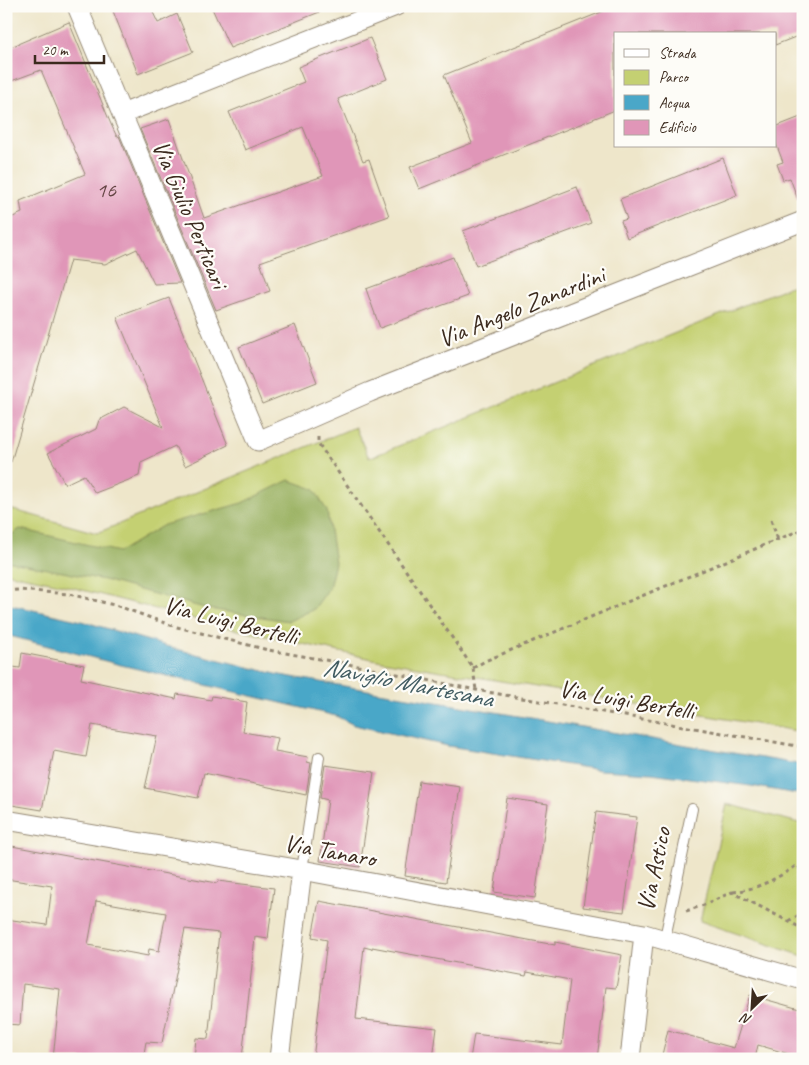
<svg xmlns="http://www.w3.org/2000/svg" width="809" height="1065" viewBox="0 0 809 1065" font-family="Caveat,sans-serif">
<style>
.green{fill:#c4d072;stroke:#807d48}
.forest{fill:#9bb264;stroke:#6b6e41}
.water{fill:#4aa7c8;stroke:#426873}
.building{fill:#e096b8;fill-rule:evenodd}
.lines{fill:none;stroke-linecap:round;stroke-linejoin:round}
.service-casing{stroke:#948874;stroke-width:12}
.minor-casing{stroke:#948874;stroke-width:21}
.path{stroke:#948874;stroke-width:3;stroke-dasharray:4 4;stroke-linecap:butt}
.service{stroke:#fff;stroke-width:10}
.minor{stroke:#fff;stroke-width:19}
.labels{text-anchor:middle;stroke-width:4.5;stroke-linejoin:round;paint-order:stroke}
.number-label{font-size:22px;fill:#644544}
.street-label{font-size:25px;fill:#3b2a1e;stroke:#fdfcf7}
.water-label{font-size:26px;font-style:italic;fill:#415c62;stroke:#fdfcf7}
</style>
<rect width="100%" height="100%" fill="#fdfcf7"/>
<filter id="ink" filterUnits="userSpaceOnUse"><feTurbulence type="fractalNoise" baseFrequency=".02" numOctaves="2"/><feDisplacementMap in="SourceGraphic" scale="10" xChannelSelector="R" yChannelSelector="G"/><feConvolveMatrix kernelMatrix="1 2 1 2 8 2 1 2 1" color-interpolation-filters="sRGB"/></filter>
<filter id="wash" filterUnits="userSpaceOnUse"><feTurbulence type="fractalNoise" baseFrequency=".0096" numOctaves="4" result="noise"/><feDisplacementMap in="SourceGraphic" scale="20" xChannelSelector="R" yChannelSelector="G"/><feGaussianBlur stdDeviation="1.12" result="paint"/><feColorMatrix in="noise" values="0 0 0 0 0 0 0 0 0 0 0 0 0 0 0 0 0 1.4 0 .05"/><feComposite in="paint" operator="in"/></filter>
<g filter="url(#wash)">
<rect width="100%" height="100%" fill="#eee6ca"/>
<!-- green -->
<path class="green" d="M803 281V732L382 661 238 630 55 583 6 573V508L97 533 355 427 369 458Z
M727 804 803 824V956L700 921Z"/>
<!-- forest -->
<path class="forest" d="M289 480 314 489 327 511 335 563 329 588 314 609 289 621 208 609 104 580 6 561V538L20 529 119 552 164 525 242 503Z"/>
<!-- water -->
<path class="water" d="M6 604 82 621 176 649 280 675 803 765V795L751 786 651 773 600 770 448 746 354 725 336 716 117 664 6 635Z"/>
<g id="blocks">
<!-- building -->
<path class="building" d="M111 6H150L158 23 177 14 193 52 138 74Z
M211 6H332V7L230 48Z
M603 6H793L803 30V34L775 45V34H615V110L419 189 410 167 472 143 444 75 604 11Z
M69 22 110 122 117 137 119 136 180 283 154 284 137 249 105 264 70 260 11 462 6 461V220L22 213 20 201 85 174 41 70 6 83V49Z
M370 38 387 79 338 99 363 161 369 159 389 216 260 262 270 291 216 310 140 129 169 119 204 218 323 176 303 127 245 150 229 112 304 82 298 67Z
M803 116V208H801L790 178 783 180 777 164 783 162 775 141V127Z
M723 158 737 195 627 238 621 221 627 219 620 199Z
M577 187 591 223 476 266 463 231Z
M453 257 468 296 380 328 366 289Z
M169 298 228 445 185 466 175 446 141 462 139 476 95 493 84 475 65 484 48 453 96 429 99 420 124 407 163 427 117 317Z
M295 325 317 382 262 404 239 347Z
M22 653 84 665 81 679 176 699 177 694 211 700 212 696 247 702 243 732 278 738 275 751 308 757 307 762 311 763 306 795 204 773 198 798 145 788 157 736 92 725 86 757 54 751 42 810 6 804V666L20 668Z
M325 765 374 772 360 867 320 861 328 800 320 798Z
M419 781 460 787 446 882 405 876Z
M507 798 548 804 535 898 494 892Z
M596 812 637 817 624 912 583 907Z
M6 845 217 883 218 881 274 888 268 939 255 937 242 1059H194L196 1038 208 1039 219 933 185 929 162 1043 146 1042 143 1059H53L60 989 23 984 20 1025 6 1024V919L47 925 52 886 6 879ZM96 901 166 913 159 951 149 949 148 956 88 945Z
M319 901 555 945V942L622 955 616 988 606 987 597 1059H470L474 1034 562 1045 570 980 527 972 526 976 372 947V949L364 947 356 1019 437 1028 433 1059H373L354 1056V1059H313L327 940 312 937Z
M750 995 803 1010V1058L758 1045 755 1059H661L668 1030 734 1048Z"/>
</g>
</g>
<g filter="url(#ink)">
<use href="#blocks" fill-opacity="0" stroke="#948874" stroke-width="1"/>
<g class="lines">
<defs>
<path id="service" d="M302 870 319 757
M665 938 692 809"/>
<path id="minor" d="M77 6 258 441 370 392 803 221
M122 114 396 6
M6 820 302 870 644 934 803 980
M279 1059 302 870
M630 1059 644 934"/>
</defs>
<!-- service casing -->
<use href="#service" class="service-casing"/>
<!-- minor casing -->
<use href="#minor" class="minor-casing"/>
<!-- path -->
<path class="path" d="M318 437V443L473 668 476 690
M771 520 778 540
M6 591 18 590 69 594 118 606 173 626 268 650 348 664 476 690 803 747
M473 668 485 661 803 529
M733 892C757 889 777 879 797 865L803 872
M686 911 704 905 732 892 803 929
M788 921 803 913"/>
<!-- service -->
<use href="#service" class="service"/>
<!-- minor -->
<use href="#minor" class="minor"/>
</g>
</g>
<g class="labels">
<!-- number labels -->
<g class="number-label">
<text x="106" y="197">16</text>
</g>
<!-- street labels -->
<g class="street-label">
<text transform="translate(191 214) rotate(67)" y="9">Via Giulio Perticari</text>
<text transform="translate(521 306) rotate(-22)" y="9">Via Angelo Zanardini</text>
<text transform="translate(231 620) rotate(14)" y="9">Via Luigi Bertelli</text>
<text transform="translate(627 699) rotate(10)" y="9">Via Luigi Bertelli</text>
<text transform="translate(330 850) rotate(10)" y="9">Via Tanaro</text>
<text transform="translate(653 869) rotate(-78)" y="9">Via Astico</text>
</g>
<!-- water labels -->
<g class="water-label">
<text transform="translate(408 682) rotate(11)" y="9">Naviglio Martesana</text>
</g>
</g>
<!-- margin -->
<rect width="809" height="1065" fill="none" stroke="#fdfcf7" stroke-width="25"/>
<!-- legend -->
<rect x="614" y="32" width="162" height="115" fill="#fdfcf7" stroke="#afa8a0"/>
<rect x="624" y="49" width="25" height="8" fill="#ffffff" stroke="#afa8a0"/>
<text x="659" y="58" font-size="15" fill="#3b2a1e">Strada</text>
<rect x="624" y="70" width="25" height="15" fill="#c4d072" stroke="#afa8a0"/>
<text x="659" y="82" font-size="15" fill="#3b2a1e">Parco</text>
<rect x="624" y="95" width="25" height="15" fill="#4aa7c8" stroke="#afa8a0"/>
<text x="659" y="108" font-size="15" fill="#3b2a1e">Acqua</text>
<rect x="624" y="120" width="25" height="15" fill="#e096b8" stroke="#afa8a0"/>
<text x="659" y="132" font-size="15" fill="#3b2a1e">Edificio</text>
<!-- north arrow -->
<g transform="translate(752 1008) rotate(205)" stroke="#fdfcf7" stroke-width="4" paint-order="stroke">
<path d="M0-4L9 19L0 12L-9 19Z" fill="#3b2a1e"/>
<text y="-8" font-size="14" font-weight="bold" text-anchor="middle" fill="#3b2a1e">N</text>
</g>
<!-- scale -->
<path d="M35 55v8h69v-8" fill="none" stroke="#3b2a1e" stroke-width="2.5"/>
<text x="42" y="55" font-size="15" fill="#3b2a1e" stroke="#fdfcf7" stroke-width="4" paint-order="stroke">20 m</text>
</svg>
